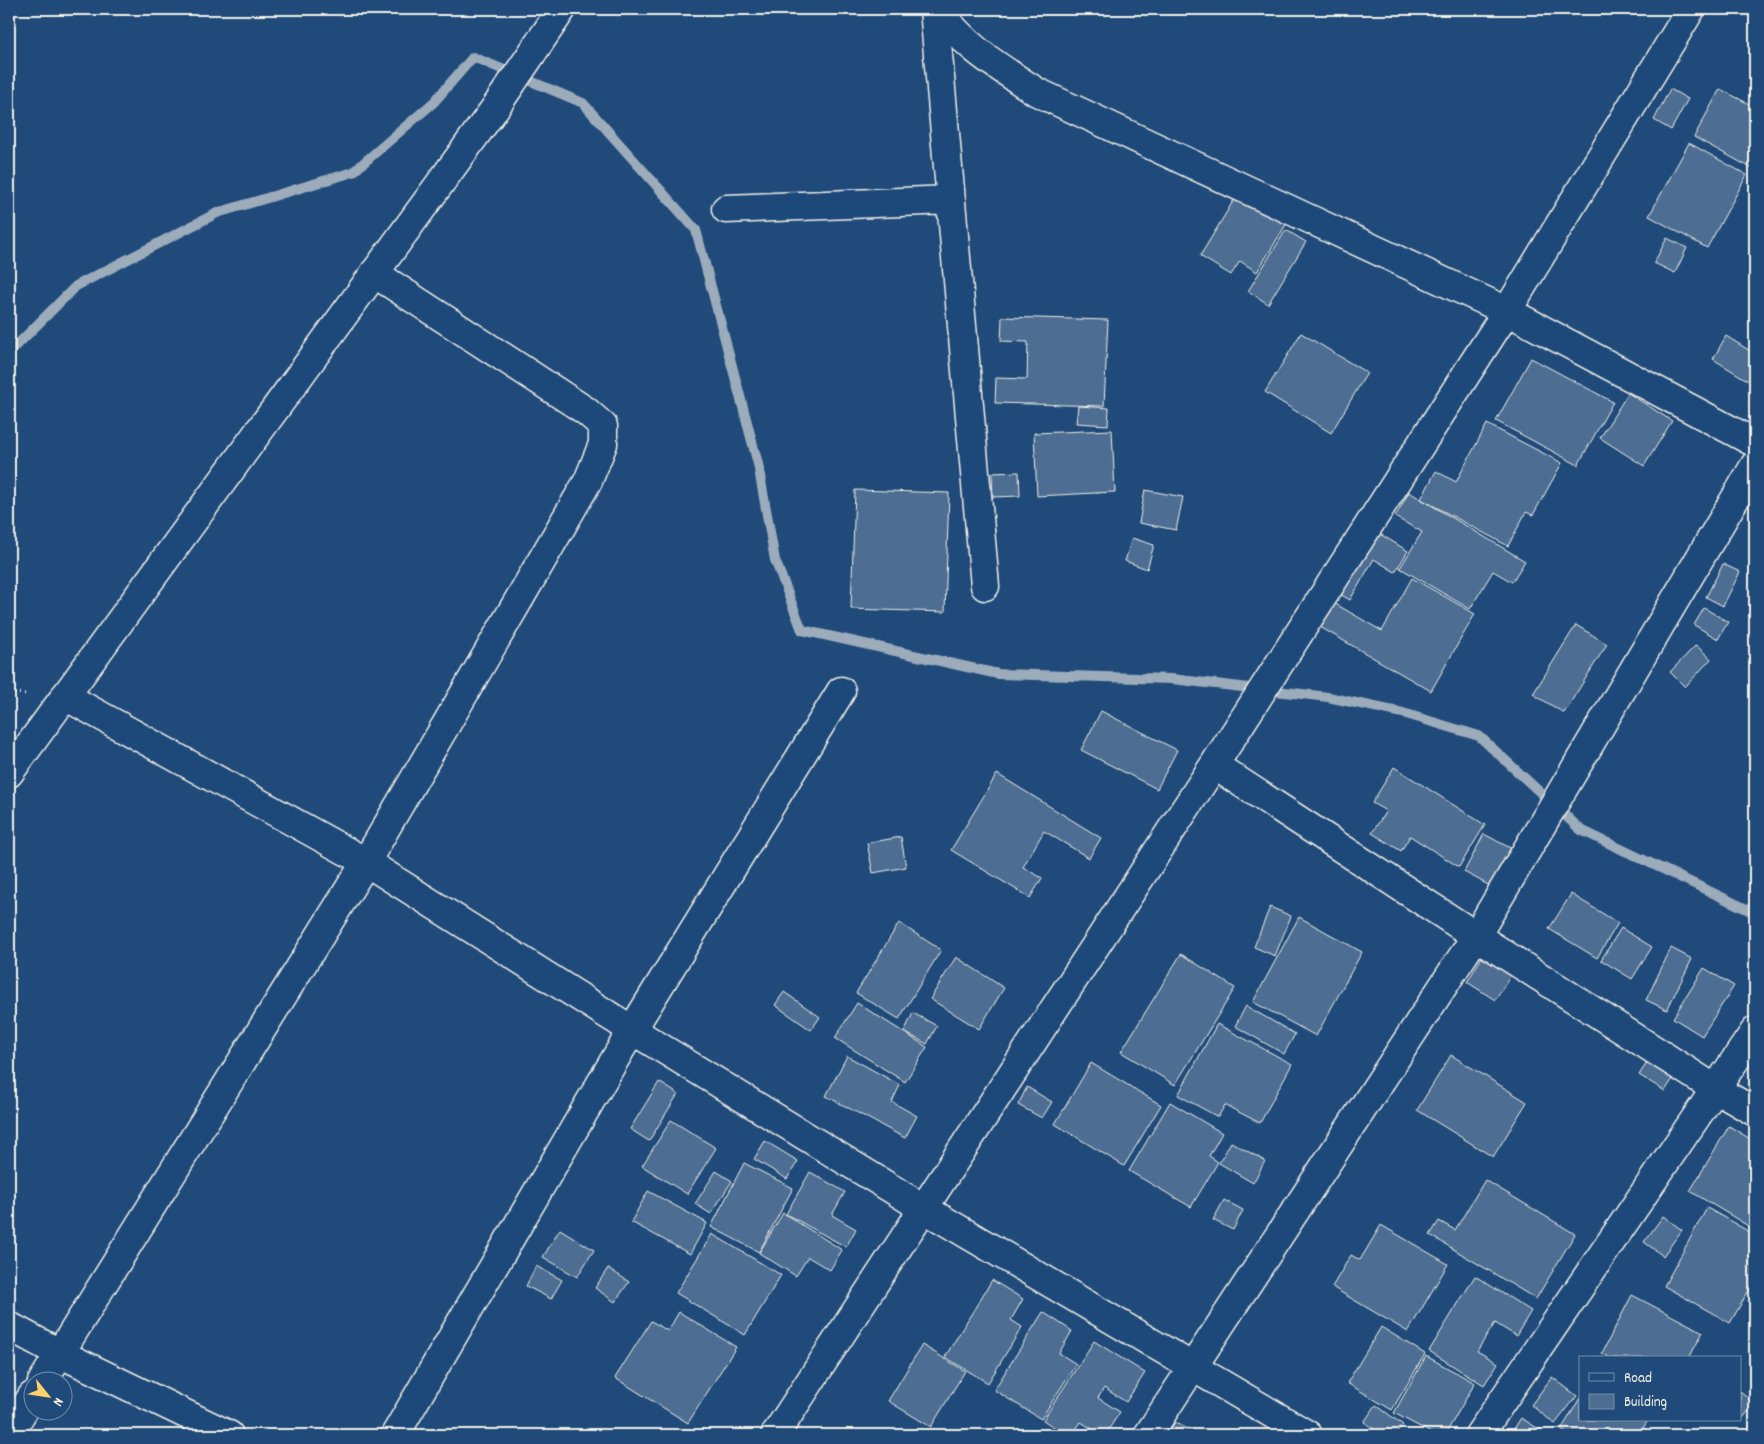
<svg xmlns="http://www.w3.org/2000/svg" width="1764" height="1444" viewBox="0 0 1764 1444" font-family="Dekko,sans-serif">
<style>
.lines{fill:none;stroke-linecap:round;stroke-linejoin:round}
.stream{stroke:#9cacbb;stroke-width:10}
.building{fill:#4d6e92;stroke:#f4f1e8}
.minor-casing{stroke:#f4f1e8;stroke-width:31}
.path{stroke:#f4f1e8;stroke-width:3;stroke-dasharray:1 4;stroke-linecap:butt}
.minor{stroke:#1f4a7a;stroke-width:28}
</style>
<rect width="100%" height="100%" fill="#1f4a7a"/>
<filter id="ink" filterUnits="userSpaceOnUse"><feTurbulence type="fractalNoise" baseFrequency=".02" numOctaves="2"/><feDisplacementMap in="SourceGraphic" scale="10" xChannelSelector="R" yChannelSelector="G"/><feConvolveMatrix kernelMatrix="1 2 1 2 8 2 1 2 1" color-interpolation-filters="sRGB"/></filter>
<g filter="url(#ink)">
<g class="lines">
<!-- stream -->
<path class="stream" d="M9 353 76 286 217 213 353 172 434 102 473 57 583 103 696 230 758 464 775 560 802 630 998 674 1172 679 1328 697 1403 713 1479 736 1581 830 1755 913"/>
</g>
<!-- building -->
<path class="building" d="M1670 89 1688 99 1671 130 1654 120Z
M1720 89 1755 107V170L1694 137Z
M1689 143 1747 175 1707 248 1649 216Z
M1246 180 1295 210 1257 272 1240 261 1231 275 1200 256Z
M1286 230 1306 242 1268 304 1248 291Z
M1667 238 1687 248 1675 273 1654 263Z
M1002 317 1108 320 1104 406 995 403 996 378 1027 379 1028 342 1001 341Z
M1301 333 1367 373 1331 433 1265 392Z
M1726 336 1755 354V385L1713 359Z
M1531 358 1613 402 1578 465 1496 421Z
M1628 393 1672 421 1644 466 1600 438Z
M1078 406 1109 408 1108 425 1076 423Z
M1487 424 1562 463 1533 515 1526 512 1508 546 1421 499 1436 471 1456 482Z
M1112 430 1115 492 1037 496 1034 433Z
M1019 472 1020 496 993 497 992 473Z
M855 490 949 493 945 612 851 609Z
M1145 490 1183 497 1176 530 1139 523Z
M1409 492 1525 561 1512 582 1493 571 1470 609 1400 568 1422 532 1395 517Z
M1365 525 1408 551 1395 572 1374 559 1350 600 1328 587Z
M1132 538 1154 545 1147 569 1125 561Z
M1723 564 1740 572 1723 606 1706 597Z
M1412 578 1475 614 1431 691 1306 619 1320 595 1382 631Z
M1704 608 1728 622 1718 639 1694 625Z
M1576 625 1607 644 1564 713 1533 694Z
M1696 645 1711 659 1685 687 1670 672Z
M1101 711 1177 750 1157 789 1081 750Z
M1394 767 1485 825 1459 867 1410 836 1401 851 1372 833 1386 811 1372 803Z
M997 774 1101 838 1089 858 1044 831 1023 867 1042 878 1030 898 951 850Z
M1484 834 1514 850 1494 888 1464 872Z
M901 837 906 867 873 873 867 843Z
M1571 894 1618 923 1597 958 1549 929Z
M1270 907 1291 916 1275 956 1254 947Z
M1299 917 1362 952 1316 1036 1253 1002Z
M899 923 941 950 899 1019 856 993Z
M1621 928 1652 947 1632 979 1601 960Z
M1671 948 1692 959 1667 1010 1646 1000Z
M1181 954 1235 988 1175 1085 1121 1052Z
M956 957 1004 988 979 1029 930 999Z
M1482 957 1511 975 1495 1000 1467 982Z
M1704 968 1734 986 1702 1036 1673 1018Z
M784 992 820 1017 811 1030 775 1005Z
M857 1003 927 1047 905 1082 835 1038Z
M1246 1006 1295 1034 1284 1054 1235 1026Z
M913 1013 937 1026 927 1044 904 1032Z
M1217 1024 1292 1064 1260 1123 1225 1105 1218 1117 1178 1095Z
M1451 1055 1527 1102 1493 1157 1417 1110Z
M847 1056 900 1085 892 1102 917 1116 905 1138 826 1096Z
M1648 1061 1674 1077 1665 1091 1639 1075Z
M1091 1063 1161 1105 1124 1166 1055 1124Z
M659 1082 678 1094 649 1141 630 1129Z
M1027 1087 1052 1102 1042 1118 1018 1105Z
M1170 1102 1222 1133 1209 1156 1218 1162 1191 1207 1129 1171Z
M671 1120 716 1148 687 1194 642 1166Z
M1729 1126 1755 1142V1230L1690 1191Z
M765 1141 798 1161 787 1179 754 1159Z
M1231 1142 1265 1161 1253 1183 1219 1163Z
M744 1163 793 1188 759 1252 711 1227Z
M716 1171 732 1181 711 1214 695 1204Z
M810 1172 845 1192 832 1215 856 1229 846 1247 786 1214Z
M1485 1180 1575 1234 1536 1299 1430 1235 1439 1221 1455 1230Z
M648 1191 707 1223 690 1254 631 1222Z
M1224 1200 1243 1210 1233 1230 1213 1220Z
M1707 1208 1755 1235V1280L1730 1323 1664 1286Z
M783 1213 842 1250 830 1270 808 1257 796 1276 759 1253Z
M1663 1216 1682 1230 1663 1256 1644 1242Z
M1381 1225 1448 1264 1408 1332 1332 1287 1351 1255 1360 1260Z
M560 1229 594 1250 577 1277 543 1257Z
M712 1234 781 1275 745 1335 676 1293Z
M536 1266 562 1280 551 1299 526 1286Z
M608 1268 629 1282 615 1302 595 1288Z
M1475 1276 1531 1311 1516 1336 1495 1323 1477 1351 1498 1363 1484 1385 1429 1351Z
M992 1280 1023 1299 1011 1320 1022 1327 988 1383 945 1357Z
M1632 1295 1703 1332 1689 1358H1611L1602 1353Z
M679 1312 736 1347 688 1423 615 1378 651 1321 668 1331Z
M1043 1312 1072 1331 1059 1353 1076 1364 1041 1419 994 1390Z
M1381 1327 1425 1354 1392 1410 1347 1383Z
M1094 1341 1145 1373 1126 1402 1104 1388 1098 1398 1120 1412 1105 1435H1102L1081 1422 1072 1435H1066L1043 1420Z
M922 1345 965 1371 931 1427 888 1401Z
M1426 1356 1475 1383 1445 1435H1435L1394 1413Z
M1552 1377 1577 1396 1555 1424 1531 1405Z
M1740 1391 1755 1403 1742 1419 1740 1417Z
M1580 1398V1420H1648L1639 1435H1570L1561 1430Z
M1376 1405 1403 1425 1395 1435H1382L1364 1422Z
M1521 1418 1549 1435H1510Z
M1175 1422 1198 1435H1167Z"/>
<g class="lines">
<defs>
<path id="minor" d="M934 9 985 586
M938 9C964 47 999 67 1037 92L1507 311 1755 443
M726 209 951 200
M65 696 366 862 632 1030 923 1208 1308 1435
M1214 765 1476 936 1717 1090 1755 1112
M9 773 493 111 562 9
M9 1326 59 1353 229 1435
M42 1382 366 862 588 481 603 444V426L586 411 374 273
M9 1434 32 1396
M395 1435 632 1030 841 691
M775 1435 1214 765 1507 311 1691 9
M1148 1435 1476 936 1755 465
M1479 1435 1755 1031"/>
</defs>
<!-- minor casing -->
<use href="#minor" class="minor-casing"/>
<!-- path -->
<path class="path" d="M9 693 27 694"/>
<!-- minor -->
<use href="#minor" class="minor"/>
</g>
</g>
<!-- margin -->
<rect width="1764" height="1444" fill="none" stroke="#1f4a7a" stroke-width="30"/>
<rect x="15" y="15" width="1734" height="1414" fill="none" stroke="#f4f1e8" stroke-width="2" filter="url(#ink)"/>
<!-- legend -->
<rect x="1579" y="1356" width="162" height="65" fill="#1f4a7a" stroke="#748da6"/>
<rect x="1589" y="1373" width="25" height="8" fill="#1f4a7a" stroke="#748da6"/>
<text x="1624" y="1382" font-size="15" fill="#f4f1e8">Road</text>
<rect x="1589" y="1394" width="25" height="15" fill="#4d6e92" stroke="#748da6"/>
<text x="1624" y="1406" font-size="15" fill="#f4f1e8">Building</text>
<!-- north arrow -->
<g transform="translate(48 1396) rotate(120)"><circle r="24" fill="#1f4a7a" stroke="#748da6"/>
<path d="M0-4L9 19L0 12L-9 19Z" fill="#ffd166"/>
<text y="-8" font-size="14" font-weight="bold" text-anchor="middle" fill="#f4f1e8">N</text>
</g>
</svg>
